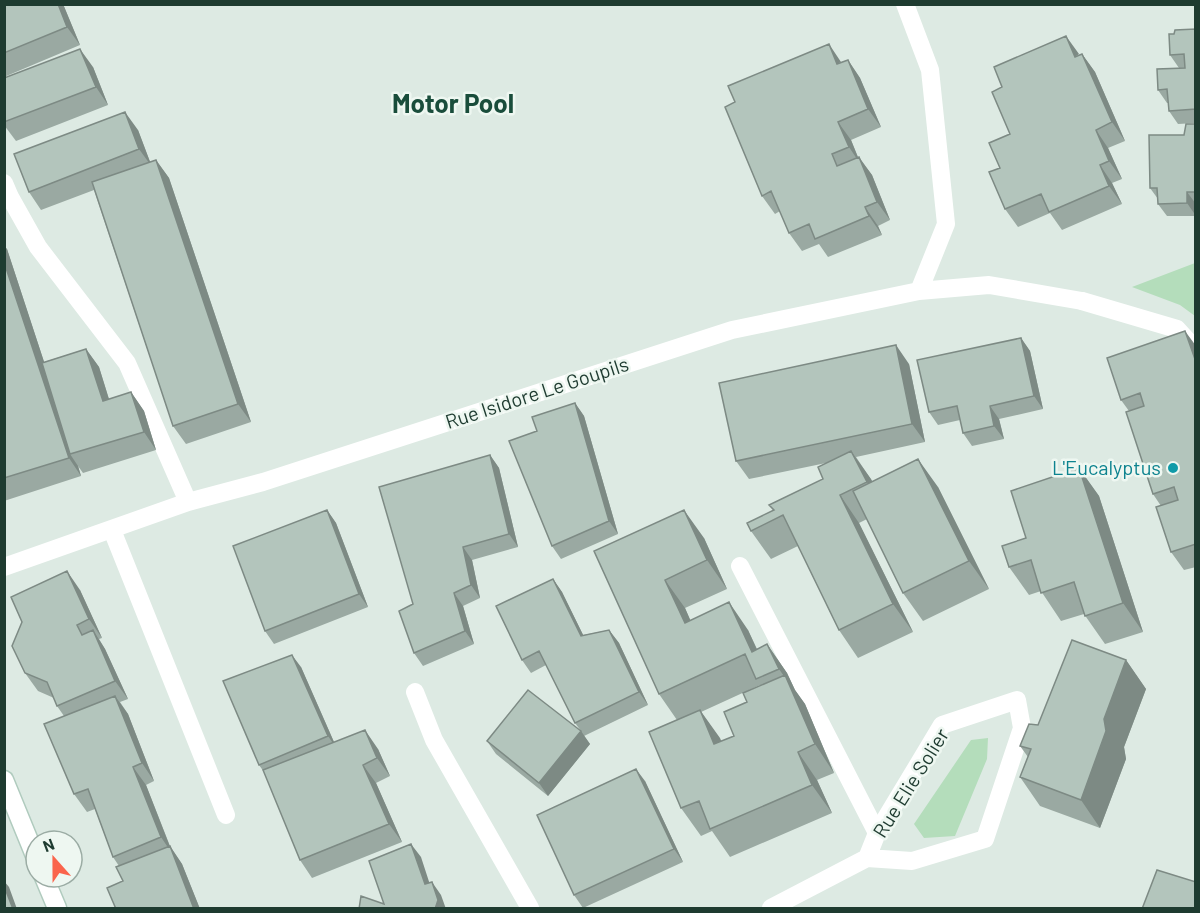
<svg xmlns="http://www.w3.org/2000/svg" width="1200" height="913" viewBox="0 0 1200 913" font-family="Barlow,sans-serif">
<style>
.green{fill:#b4ddbb}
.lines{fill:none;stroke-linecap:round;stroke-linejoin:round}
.secondary-casing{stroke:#b0cbbe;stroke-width:21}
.service{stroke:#fff;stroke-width:18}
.minor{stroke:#fff;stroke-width:18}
.secondary{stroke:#fff;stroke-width:18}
.wall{fill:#9aa9a2;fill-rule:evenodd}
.shaded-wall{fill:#7d8a84}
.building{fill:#b3c5bc;stroke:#7d8a84;stroke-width:1.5}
.culture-dot{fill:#0f9aa8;stroke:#eef7f1;stroke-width:2}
.labels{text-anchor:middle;stroke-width:5;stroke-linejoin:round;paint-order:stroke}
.street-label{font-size:20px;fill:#1e3b30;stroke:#eef7f1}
.culture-label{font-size:20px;fill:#0d838f;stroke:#eef7f1;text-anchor:end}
.district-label{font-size:26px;font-weight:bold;fill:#194d3b;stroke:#eef7f1}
</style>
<rect width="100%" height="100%" fill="#ddeae3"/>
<!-- green -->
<path class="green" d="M1195 263V316L1180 305 1132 287Z
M988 738 987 759 955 836 924 838 914 824 971 740Z"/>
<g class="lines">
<defs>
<path id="secondary" d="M4 780 36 858
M44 877 57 908"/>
</defs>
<!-- secondary casing -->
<use href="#secondary" class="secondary-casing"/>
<!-- service -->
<path class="service" d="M1082 301 1177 329 1196 350
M112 530 226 815
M740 566 877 833"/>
<!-- minor -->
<path class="minor" d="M905 4 930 70 946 224 919 291
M4 183 10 197 38 247 127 363 188 502
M4 567 188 502 263 482 732 330 919 291 989 285 1082 301
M415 692 434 740 530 908
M771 908 867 858 912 861 985 839 1022 728 1017 700 942 725 877 833 867 858"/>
<!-- secondary -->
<use href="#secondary" class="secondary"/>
</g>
<!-- wall -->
<path class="wall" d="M4 4H63L80 45 4 77Z
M1196 29V123L1178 124 1169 111 1168 103H1167L1158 90 1185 68H1179L1170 55 1174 34Z
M1082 54 1095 72 1125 141 1108 148 1122 179 1112 183 1122 204 1062 230 1050 213 1018 227 1005 209 1000 168 1079 55Z
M848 60 860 78 881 127 851 140 858 157 872 175 890 220 878 226 882 235 828 257 819 244 802 251 789 233 780 211 775 214 762 196 842 62Z
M93 67 108 105 16 141 4 125V78Z
M1196 124V216H1167L1158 204V199L1150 188 1184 135Z
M138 130 150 162 156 160 169 178 251 422 186 444 173 426 94 190 41 210 29 192Z
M4 246 7 249 44 362 86 349 99 367 109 399 131 392 144 411 156 450 83 473 78 466 81 476 4 501Z
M1021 338 1030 351 1043 409 999 419 1004 439 972 446 963 433 960 420 938 425 929 412Z
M1196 346V567L1184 570 1171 552 1161 506 1153 494 1129 411 1121 400Z
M909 364 925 442 856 457 872 481 938 487 989 589 923 621 903 593 867 519 859 523 913 632 858 658 839 630 798 546 771 559 751 531 773 510 769 505 823 479 826 463 749 479 736 461Z
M575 403 584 416 618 534 561 559 552 546 537 431Z
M490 455 499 468 518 547 472 560 480 598 463 606 474 644 423 666 414 653 413 604Z
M1079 468 1099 496 1143 632 1105 644 1084 614 1061 621 1041 591 1029 595 1009 567 1026 538Z
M327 510 336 523 368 607 274 644 265 631Z
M704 538 727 589 685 608 690 620 748 630 757 649 767 644 787 673 795 690 805 704 834 773 817 780 832 813 730 857 712 831 701 836 681 808 677 720 659 694 594 551ZM760 685 761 686 747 702 734 736 721 741 701 712Z
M553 579 562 592 583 635 609 630 619 643 648 705 584 736 590 744 548 796 496 754 487 741 581 731 575 723 546 665 531 673 522 660Z
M80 590 102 638 99 639 105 649 128 699 120 702 128 714 154 781 146 785 170 846 182 864 200 909H116L123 881 119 866 113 857 95 809 87 812 74 794 64 716 57 706 54 698 38 691 25 673Z
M1126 660 1146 689 1124 747 1126 759 1100 828 1040 806 1020 777 1028 757 1020 746 1038 725Z
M301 667 334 742 378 749 390 776 376 783 402 842 312 878 300 860 264 772 259 765Z
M645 781 683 862 583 908 574 895Z"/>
<!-- shaded-wall -->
<path class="shaded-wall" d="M58 4H63L80 45 67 27Z
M1066 36 1079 54 1075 57Z
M829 44 841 62 837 64Z
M80 49 93 67 108 105 96 87Z
M1082 54 1095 72 1125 141 1112 122Z
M848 60 860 78 881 127 868 109Z
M125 112 138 130 152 167 139 149Z
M838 122 851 140 861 165 849 147Z
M1096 130 1108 148 1122 179 1109 161Z
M859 157 872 175 890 220 877 202Z
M156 160 169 178 251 422 238 404Z
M1100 165 1112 183 1122 204 1109 186Z
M1187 192 1196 204V216L1187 203Z
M865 207 878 226 882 235 869 216Z
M4 246 7 249 74 453 70 454 78 466 81 476 69 458 4 262Z
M1185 331 1196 346V362Z
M1021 338 1030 351 1043 409 1034 396Z
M896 345 909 364 925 442 912 424Z
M86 349 99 367 115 419 103 401Z
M131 392 144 411 156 450 144 432Z
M575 403 584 416 618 534 609 521Z
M990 406 999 419 1004 439 994 426Z
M851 451 871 479 886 510 867 482Z
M490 455 499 468 518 547 509 534Z
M918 459 938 487 989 589 969 561Z
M1079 468 1099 496 1143 632 1123 603Z
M840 495 859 523 913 632 893 604Z
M327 510 336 523 368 607 359 594Z
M684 510 704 538 727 589 707 560Z
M463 547 472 560 480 598 471 585Z
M67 571 80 590 102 638 89 619Z
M553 579 562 592 590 649 581 636Z
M665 580 685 608 704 651 685 623Z
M454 593 463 606 474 644 465 631Z
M729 602 748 630 768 674 752 652Z
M93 630 105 649 128 699 115 681Z
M609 630 619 643 648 705 639 692Z
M767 644 787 673 795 690 805 704 834 773 815 744 788 682 779 669Z
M292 655 301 667 337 749 328 736Z
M1126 660 1146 689 1124 747 1126 759 1100 828 1081 800 1104 719Z
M115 696 128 714 154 781 142 763Z
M700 710 720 738 734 772 714 744Z
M365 730 378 749 390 776 377 758Z
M581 731 590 744 548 796 539 783Z
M798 752 817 780 832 813 812 785Z
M363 765 376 783 402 842 389 824Z
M133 767 146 785 172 852 170 846 182 864 200 909H194L173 855 161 837Z
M636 769 645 781 683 862 674 849Z
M411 844 421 857 434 897 425 884Z
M4 881 9 887 17 909H13L4 886Z
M432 882 441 895 446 909H435Z"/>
<!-- building -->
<path class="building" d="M4 4H58L67 27 4 53Z
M1196 29V109L1169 111 1167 89 1158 90 1157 69 1185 68 1184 54 1170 55 1169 34H1174L1175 30Z
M1066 36 1075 57 1082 54 1112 122 1096 130 1109 161 1100 165 1109 186 1049 212 1041 194 1005 209 989 172 1000 168 989 143 1010 134 992 92 1002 87 994 67Z
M829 44 837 64 848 60 868 109 838 122 849 147 832 154 837 166 859 157 877 202 865 207 869 216 815 239 809 224 789 233 771 191 762 196 725 107 735 102 728 86Z
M80 49 96 87 4 122V78Z
M125 112 139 149 29 192 14 154Z
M1186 124H1196V192H1187V203L1158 204 1157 188H1150L1149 135H1184Z
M156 160 238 404 173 426 92 182Z
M4 262 69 458 4 478Z
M1185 331 1196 362V544L1171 552 1156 507 1178 500 1174 487 1153 494 1126 412 1144 406 1140 393 1121 400 1107 358Z
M1021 338 1034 396 990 406 994 426 963 433 957 406 929 412 917 360Z
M896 345 912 424 736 461 719 383Z
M86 349 103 401 131 392 144 432 70 454 42 363Z
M575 403 609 521 552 546 509 441 537 431 532 417Z
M851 451 867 482 840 495 893 604 839 630 783 515 751 531 747 523 774 510 769 505 823 479 818 467Z
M490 455 509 534 463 547 471 585 454 593 465 631 414 653 399 611 413 604 379 487Z
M918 459 969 561 903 593 853 491Z
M1079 468 1123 603 1085 616 1074 582 1041 593 1031 560 1009 567 1002 546 1026 538 1011 491Z
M327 510 359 594 265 631 233 546Z
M684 510 707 560 665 580 685 623 729 602 752 652 767 644 779 669 756 679 745 654 659 694 594 551Z
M67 571 89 619 77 625 82 635 93 630 115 681 57 706 47 682 25 673 12 646 22 622 11 597Z
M553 579 581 636 609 630 639 692 575 723 539 651 522 660 496 606Z
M1072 640 1126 660 1104 719 1106 731 1081 800 1020 777 1031 749 1020 746 1029 724 1038 725Z
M292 655 328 736 259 765 223 681Z
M785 675 815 744 798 752 812 785 710 829 699 801 681 808 649 732 700 710 714 744 734 736 724 712 747 702 743 693Z
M528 690 581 731 539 783 487 741Z
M115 696 142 763 133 767 161 837 113 857 88 789 74 794 44 724Z
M365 730 377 758 363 765 389 824 300 860 263 770Z
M636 769 674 849 574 895 537 815Z
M411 844 425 884 432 882 438 900 435 909H359L361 896 384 904 369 861Z
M170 846 194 909H116L107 888 123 881 116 867Z
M1157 870 1196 882V909H1142Z
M4 886 13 909H4Z"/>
<!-- markers -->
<circle class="culture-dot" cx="1173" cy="468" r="6"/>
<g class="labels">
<!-- street labels -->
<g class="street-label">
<text transform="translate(537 393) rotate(-18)" y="7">Rue Isidore Le Goupils</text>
<text transform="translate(911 783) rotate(-58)" y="7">Rue Elie Solier</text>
</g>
<!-- culture labels -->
<g class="culture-label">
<text x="1161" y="475">L'Eucalyptus</text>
</g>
<!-- district labels -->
<g class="district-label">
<text x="453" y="113">Motor Pool</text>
</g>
</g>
<!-- border -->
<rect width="1200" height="913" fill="none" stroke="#1e3b30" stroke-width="12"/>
<!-- north arrow -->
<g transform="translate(54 859) rotate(339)"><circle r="28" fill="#eef7f1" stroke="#9baca4" stroke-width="1.5"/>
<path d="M0-4.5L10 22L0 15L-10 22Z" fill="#fa644c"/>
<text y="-9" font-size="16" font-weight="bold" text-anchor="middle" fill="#1e3b30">N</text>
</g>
</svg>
